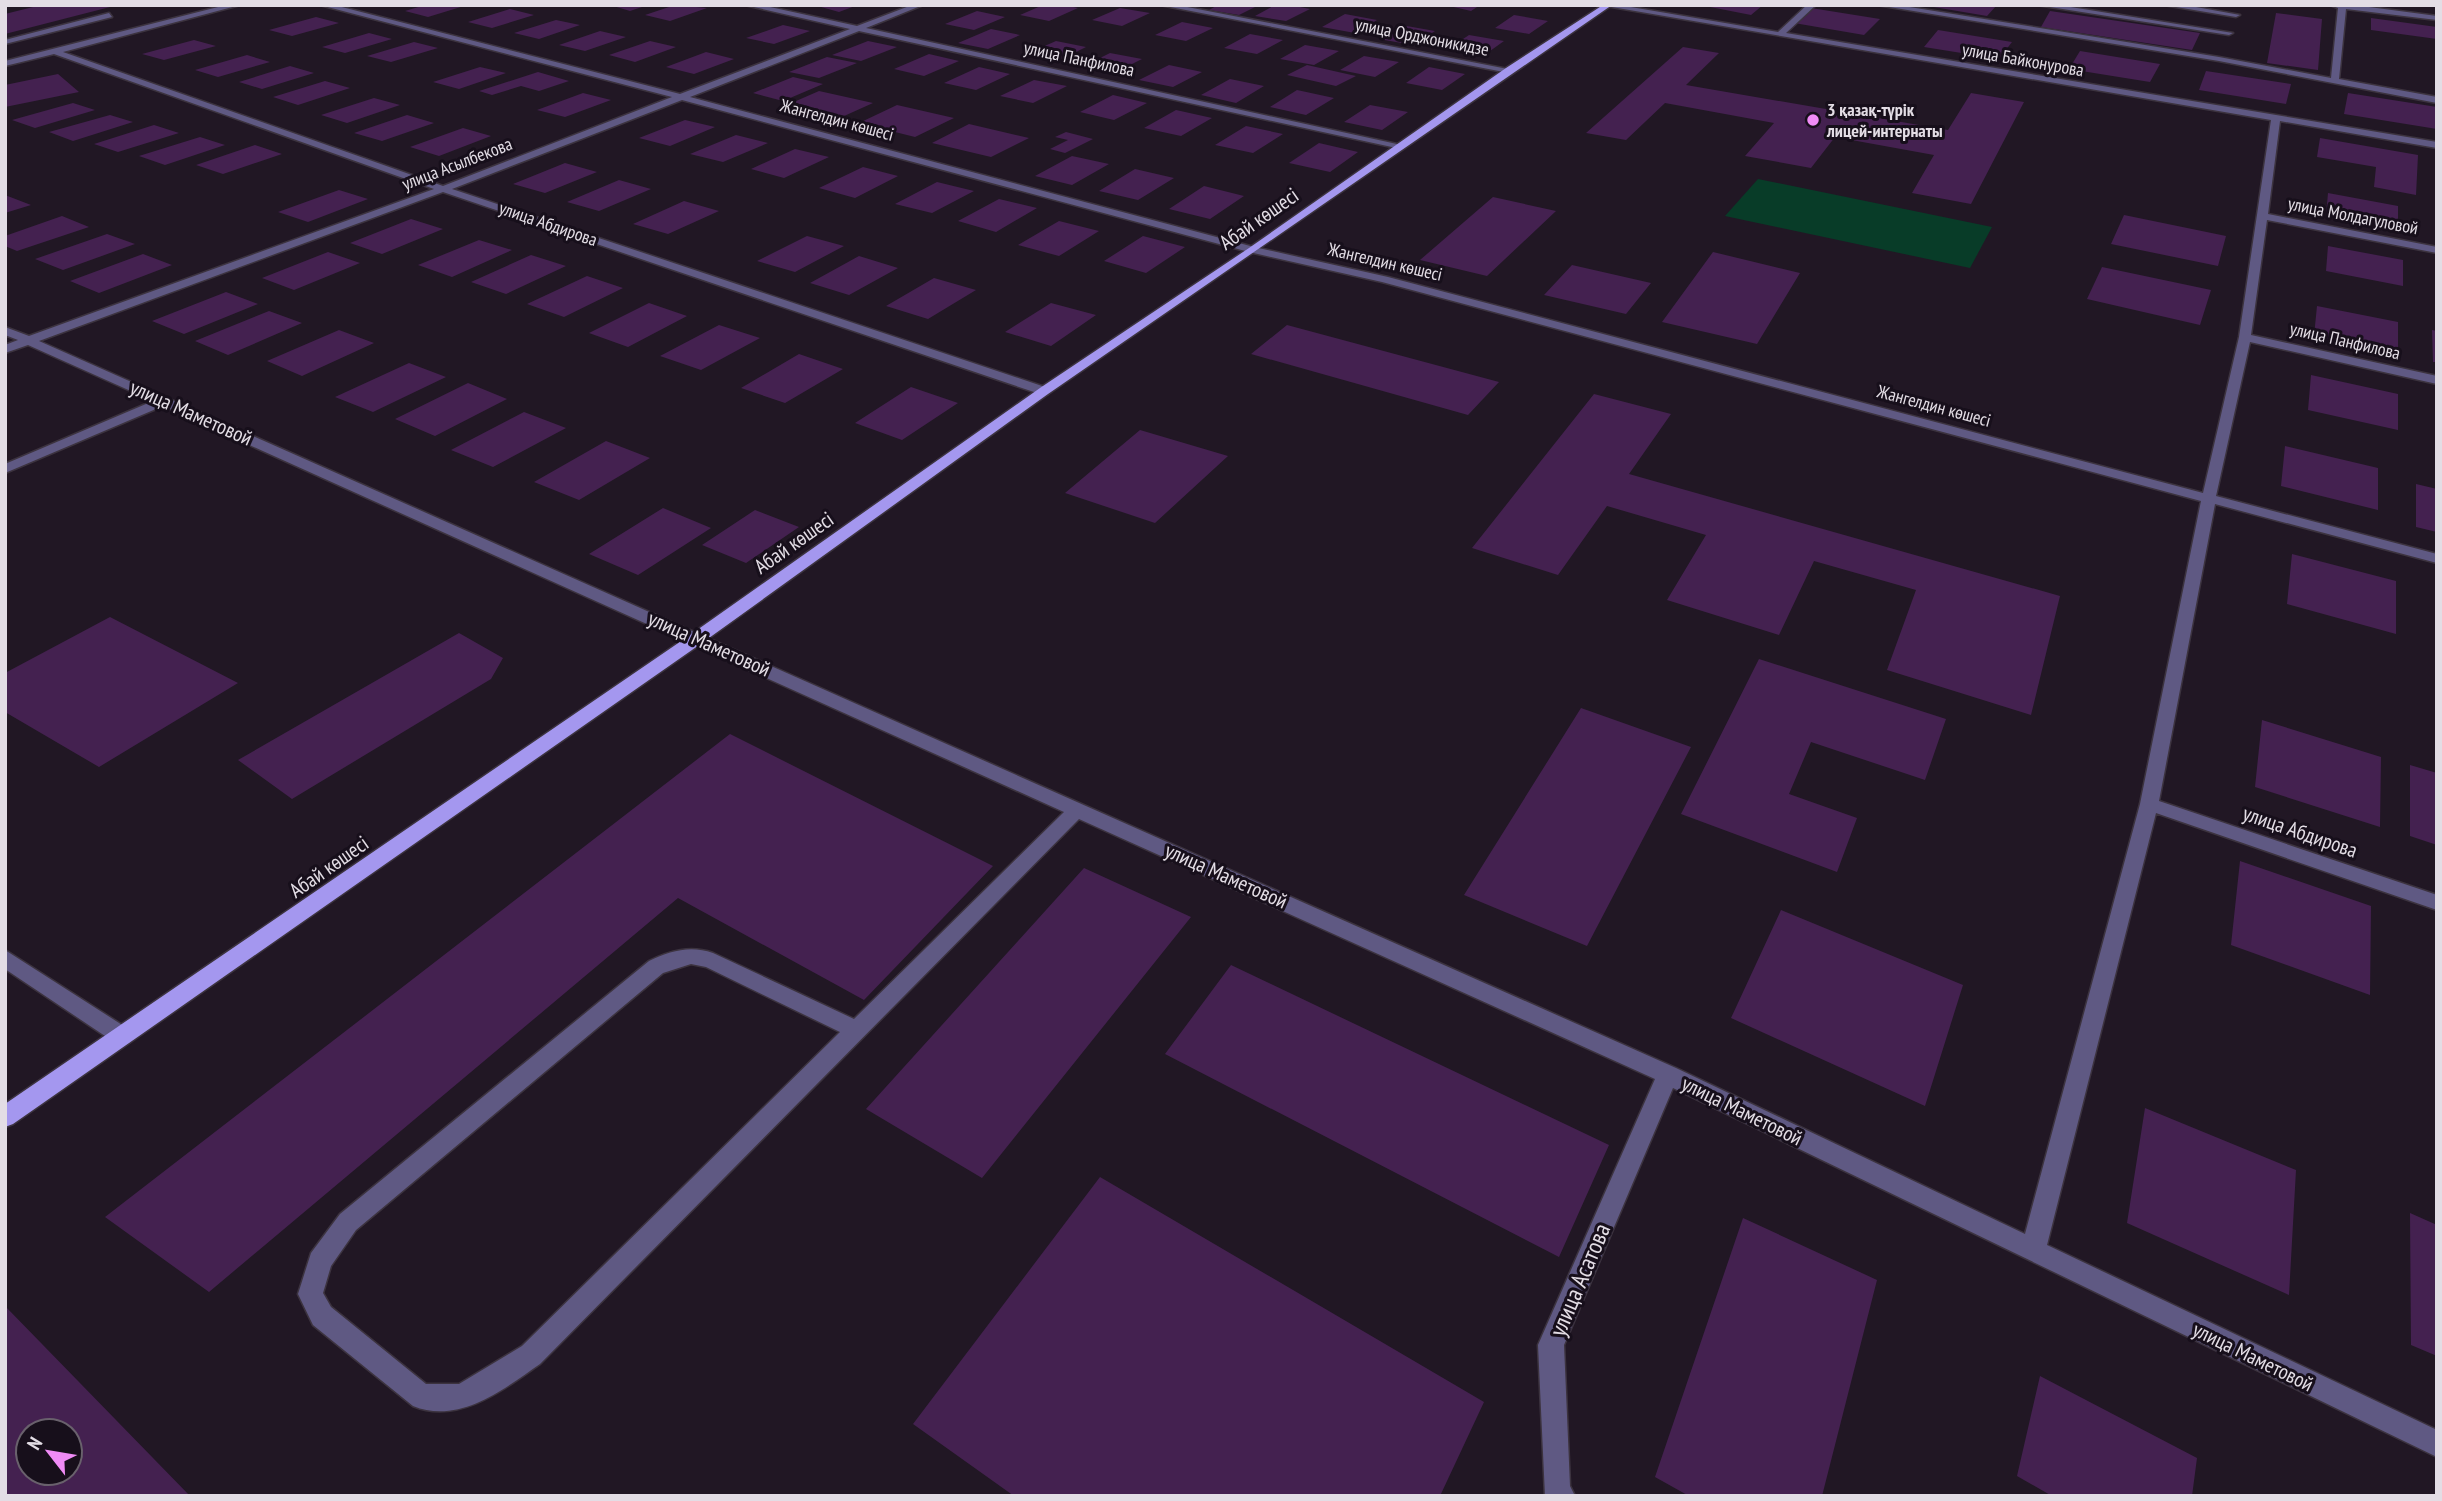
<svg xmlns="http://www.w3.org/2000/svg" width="2442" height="1501" viewBox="0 0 2442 1501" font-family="'PT Sans Narrow',sans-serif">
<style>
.green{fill:#083c28}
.building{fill:#442150;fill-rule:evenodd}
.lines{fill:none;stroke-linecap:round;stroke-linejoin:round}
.minor-casing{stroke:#3c333f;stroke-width:3}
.major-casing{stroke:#3c333f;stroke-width:3}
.minor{fill:#5f5983;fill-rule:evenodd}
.major{fill:#a497ef;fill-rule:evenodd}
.poi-dot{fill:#f08bf6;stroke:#170f1b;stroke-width:2.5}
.labels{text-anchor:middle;stroke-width:6;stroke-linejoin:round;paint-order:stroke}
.far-street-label{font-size:18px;fill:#e3dde5;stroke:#170f1b}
.far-poi-label{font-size:18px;font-weight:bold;fill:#e3dde5;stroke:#170f1b;text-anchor:start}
.street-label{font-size:21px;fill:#e3dde5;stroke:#170f1b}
.near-street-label{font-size:24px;fill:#e3dde5;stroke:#170f1b}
</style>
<rect width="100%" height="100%" fill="#211724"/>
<!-- green -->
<path class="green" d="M1758 179 1992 227 1970 268 1725 216Z"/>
<!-- building -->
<path class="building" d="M41 5H102L110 7 5 34V14Z
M425 5H464V6L428 17 405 11Z
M610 5H645V6L630 11Z
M675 5 707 8 670 21 645 15Z
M814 5H855V6L839 12Z
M1043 5H1064L1078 8 1049 21 1020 15Z
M1218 5H1259L1239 15 1209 10Z
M1275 5H1290L1310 9 1286 21 1255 16Z
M1445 5H1480L1471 11Z
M1700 5H1763L1751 15Z
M1922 5H1997L1987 16Z
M1120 8 1150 13 1122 26 1092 20Z
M1811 8 1880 19 1864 35 1794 23Z
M510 9 534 15 492 28 468 22Z
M977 11 1005 17 974 30 945 24Z
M2050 11 2200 33 2192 50 2041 27Z
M2276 13 2322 19 2318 70 2267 63Z
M1345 14 1377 20 1355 33 1322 27Z
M1514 15 1548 21 1529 34 1495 28Z
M316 17 339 23 292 36 269 30Z
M2371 18 2437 27V39L2371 30Z
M556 20 580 25 539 39 514 33Z
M1182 22 1213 28 1186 41 1155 35Z
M783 25 810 31 774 44 746 38Z
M1401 25 1435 31 1413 45 1379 39Z
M991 29 1020 35 988 49 958 43Z
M1938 30 2012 42 1999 59 1924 47Z
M600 31 626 37 585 51 559 45Z
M369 33 392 39 345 53 322 47Z
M1250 34 1283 40 1257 54 1224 48Z
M1469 35 1504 41 1483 56 1448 49Z
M194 40 216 46 164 60 142 54Z
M650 41 676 47 635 62 609 55Z
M868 41 897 47 861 61 832 55Z
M1056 41 1086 47 1056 62 1024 55Z
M414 42 438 48 391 62 367 56Z
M1305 45 1339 51 1314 65 1280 59Z
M1683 47 1719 53 1686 85 1948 130 1971 93 2024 102 1971 204 1912 193 1934 155 1835 137 1811 168 1745 156 1774 123 1665 103 1626 140 1586 133Z
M2080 51 2160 64 2150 82 2069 69Z
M706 52 734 59 694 74 666 67Z
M1110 53 1142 59 1112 74 1080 68Z
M929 54 959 61 924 76 894 69Z
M247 55 270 62 218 77 195 70Z
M1364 56 1399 62 1375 77 1340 70Z
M827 57 857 63 819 78 789 72Z
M1169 65 1202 72 1173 87 1139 80Z
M1307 65 1356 76 1336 86 1287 75Z
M290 66 314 73 262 89 239 82Z
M480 67 506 73 459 89 433 82Z
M979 67 1010 74 976 90 944 83Z
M1429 67 1465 74 1442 90 1406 83Z
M2206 71 2291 84 2286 104 2199 90Z
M538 72 569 81 539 91 521 86 492 95 479 91Z
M58 74 79 92 5 107V85Z
M793 77 823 84 783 101 753 93Z
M1230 79 1264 86 1236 103 1201 95Z
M1034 80 1067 86 1033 103 1000 96Z
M325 81 350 88 298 105 273 97Z
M1297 90 1334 98 1306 115 1270 107Z
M819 91 873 103 833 121 780 108Z
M583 93 611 100 565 117 537 110Z
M2348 93 2437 107V129L2344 114Z
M1113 95 1147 103 1114 120 1080 112Z
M374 98 400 105 347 123 321 115Z
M73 103 95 110 35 128 12 120Z
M897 105 954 118 915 137 859 123Z
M1370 105 1408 112 1382 130 1344 122Z
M1176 110 1212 118 1181 136 1144 128Z
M110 115 133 122 73 141 49 132Z
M407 115 434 123 382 141 354 133Z
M685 120 715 127 670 146 639 138Z
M969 124 1029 138 991 157 932 143Z
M154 125 179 133 118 152 94 144Z
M1246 126 1283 134 1253 153 1215 145Z
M463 128 491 136 439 156 410 147Z
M1066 132 1093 139 1065 153 1050 149 1068 140 1055 137Z
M736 135 768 143 723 162 690 154Z
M200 137 225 145 165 165 139 156Z
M2320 138 2418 155 2416 195 2374 187 2376 167 2317 157Z
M1319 143 1358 152 1330 172 1289 163Z
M255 145 282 154 223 174 196 165Z
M795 149 829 157 784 178 751 169Z
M1072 156 1109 164 1072 185 1035 176Z
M565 163 597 172 545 193 513 184Z
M863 167 898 176 855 198 819 188Z
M1135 169 1174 178 1138 200 1099 191Z
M619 180 651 189 599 211 567 202Z
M937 182 974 191 932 213 895 204Z
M1204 186 1244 196 1210 219 1169 209Z
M339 190 368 199 308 222 278 212Z
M2328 193 2398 206V229L2326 216Z
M5 195 31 205 5 213Z
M1493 197 1556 211 1487 276 1420 260Z
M999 199 1037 208 996 232 958 221Z
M684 201 719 211 668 234 633 224Z
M2124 215 2226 236 2218 266 2111 244Z
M62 216 89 227 17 251 5 246V236Z
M411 219 443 229 382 254 350 243Z
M1059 221 1099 231 1059 256 1018 245Z
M107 234 135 244 63 270 35 259Z
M807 236 844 246 795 272 757 261Z
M1143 236 1185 247 1146 273 1104 261Z
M479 240 512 250 452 277 418 265Z
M2328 246 2403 260V286L2326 271Z
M328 252 360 263 294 290 262 278Z
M1713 252 1800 273 1757 344 1662 322Z
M143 254 172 265 99 293 70 281Z
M531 255 566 266 506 294 471 282Z
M859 256 898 268 849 295 810 283Z
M1572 265 1651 283 1626 314 1544 295Z
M2102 267 2211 290 2200 325 2087 299Z
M587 276 623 288 564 317 527 304Z
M934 278 976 290 928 319 886 306Z
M226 292 258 304 184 334 152 321Z
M649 303 687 316 628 347 589 333Z
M1051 303 1096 315 1051 346 1005 332Z
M2317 306 2398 322V353L2314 336Z
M269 311 302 323 228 355 195 341Z
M719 325 760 338 701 370 660 356Z
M1287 325 1499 382 1468 415 1251 354Z
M339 330 374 343 302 376 267 361Z
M2432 330 2437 331V362H2433Z
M799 354 843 369 785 403 741 388Z
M409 363 446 377 373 412 335 397Z
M2311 375 2398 394V430L2308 410Z
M468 383 507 399 435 436 395 419Z
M911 387 958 403 902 440 855 423Z
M1594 394 1671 414 1629 474 2060 596 2031 715 1887 670 1916 590 1814 561 1779 635 1667 600 1706 535 1607 506 1558 575 1472 548Z
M524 412 566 428 493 467 451 450Z
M1140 430 1228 456 1155 523 1065 493Z
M606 441 650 458 579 500 534 482Z
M2285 446 2378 468V510L2281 486Z
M2416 484 2437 489V532L2416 527Z
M663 508 711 528 638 575 589 554Z
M755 510 799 527 746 563 702 545Z
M2292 554 2396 581V634L2287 604Z
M110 617 238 683 99 767 5 712V673Z
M459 633 503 658 491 679 292 799 238 760Z
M1759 659 1946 719 1925 780 1811 742 1789 794 1857 818 1837 872 1681 814Z
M1581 708 1691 747 1587 946 1464 895Z
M2262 720 2381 757 2380 827 2255 787Z
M730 734 993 866 864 1000 678 898 209 1292 105 1217Z
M2410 765 2437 773V845L2410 836Z
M2240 861 2371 906 2370 995 2231 945Z
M1084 868 1191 917 982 1178 866 1109Z
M1781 910 1963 985 1925 1106 1731 1018Z
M1231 965 1609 1145 1559 1257 1165 1054Z
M2145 1108 2296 1170 2289 1295 2127 1223Z
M1100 1177 1484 1402 1440 1496H1014L913 1424Z
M2410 1213 2437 1225V1356L2411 1345Z
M1743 1218 1877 1280 1822 1496H1689L1655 1477Z
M5 1306 190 1496H5ZM28 1431H70V1473H28Z
M2040 1376 2197 1458 2192 1496H2052L2017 1476Z"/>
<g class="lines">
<defs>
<path id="minor" d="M226 5H240L63 52 443 186 672 97 320 5H334L680 94 850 29 745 5H761L857 26 912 5H923L866 28 1406 146 1401 149 859 31 690 97 1254 247 1388 277 2203 493 2239 337 2271 120 1600 5H1619L1778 32 1807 5H1816L1786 33 2437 142V148L2280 121 2268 214 2437 247V253L2267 220 2251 335 2437 376V384L2250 342 2216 496 2437 554V563L2215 504 2159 801 2437 895V910L2156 813 2047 1245 2437 1430V1457L1673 1088 1564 1345 1570 1486 1575 1496H1545L1538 1345 1655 1079 1079 819 540 1364C504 1389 459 1425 413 1406L313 1325 298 1294 311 1253 340 1214 649 961C670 951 690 945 713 953L854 1019 1064 812 163 406 5 473V464L153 401 28 345 5 353V345L18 340 5 335V327L29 336 434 189 54 54 5 66V61ZM682 100 1249 252 1382 282 2201 501 2140 804 2025 1234 1676 1068 39 341 443 192 1040 394H1048V388L452 189ZM691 964 706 967 840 1032 522 1346 459 1384H426L331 1307 323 1293 331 1266 356 1230 663 973Z
M1160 5H1177L1513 70 1509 73Z
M1877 5H1897L2219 57 2331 78 2338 8 2330 5H2354L2437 16V20L2346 9 2339 79 2437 97V103L2219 61Z
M2037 5H2058L2233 33 2229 35Z
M2164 5H2185L2240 15 2236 17Z
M109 13 112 17 5 44V40Z
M5 950 130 1030 133 1036 130 1042 122 1045 114 1042 5 969Z"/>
<path id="major" d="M1603 5H1612L1048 394 702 643 13 1124 5 1127V1104L690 635 1040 388 1249 248 1506 68Z"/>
</defs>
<!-- minor casing -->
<use href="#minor" class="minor-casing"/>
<!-- major casing -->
<use href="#major" class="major-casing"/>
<!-- minor -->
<use href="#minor" class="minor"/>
<!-- major -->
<use href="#major" class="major"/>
</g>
<!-- markers -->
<circle class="poi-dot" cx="1813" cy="120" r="7"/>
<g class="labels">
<!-- far-street labels -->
<g class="far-street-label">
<text transform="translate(1422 37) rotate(11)" y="6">улица Орджоникидзе</text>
<text transform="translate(1079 59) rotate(12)" y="6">улица Панфилова</text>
<text transform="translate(2023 60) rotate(10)" y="6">улица Байконурова</text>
<text transform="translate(837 120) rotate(15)" y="6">Жангелдин көшесі</text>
<text transform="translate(457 164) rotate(-21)" y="6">улица Асылбекова</text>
<text transform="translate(2353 216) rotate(11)" y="6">улица Молдагуловой</text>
<text transform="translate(548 224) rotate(19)" y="6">улица Абдирова</text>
<text transform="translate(1385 262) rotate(13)" y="6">Жангелдин көшесі</text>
<text transform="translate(2345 341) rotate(13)" y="6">улица Панфилова</text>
<text transform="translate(1934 406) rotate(15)" y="6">Жангелдин көшесі</text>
</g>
<!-- far-poi labels -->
<g class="far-poi-label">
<text x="1827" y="116">3 қазақ-түрік<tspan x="1827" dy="21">лицей-интернаты</tspan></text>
</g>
<!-- street labels -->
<g class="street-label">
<text transform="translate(1259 219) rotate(-35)" y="7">Абай көшесі</text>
<text transform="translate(191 413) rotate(24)" y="7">улица Маметовой</text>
<text transform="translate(794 543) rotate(-35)" y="7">Абай көшесі</text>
<text transform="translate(709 644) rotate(24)" y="7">улица Маметовой</text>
<text transform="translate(2300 832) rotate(19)" y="7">улица Абдирова</text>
<text transform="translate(329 867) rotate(-35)" y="7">Абай көшесі</text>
<text transform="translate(1226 876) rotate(24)" y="7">улица Маметовой</text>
<text transform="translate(1742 1111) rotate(26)" y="7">улица Маметовой</text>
<text transform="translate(2253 1357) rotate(26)" y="7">улица Маметовой</text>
</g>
<!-- near-street labels -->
<g class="near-street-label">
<text transform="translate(1580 1280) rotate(-67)" y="8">улица Асатова</text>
</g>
</g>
<!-- border -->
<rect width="2442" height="1501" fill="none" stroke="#e3dde5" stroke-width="14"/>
<!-- north arrow -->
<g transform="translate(49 1452) rotate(301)"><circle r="33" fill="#170f1b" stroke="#69616c" stroke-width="2"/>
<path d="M0-5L12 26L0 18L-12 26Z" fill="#f08bf6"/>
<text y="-10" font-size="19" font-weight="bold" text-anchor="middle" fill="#e3dde5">N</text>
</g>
</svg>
